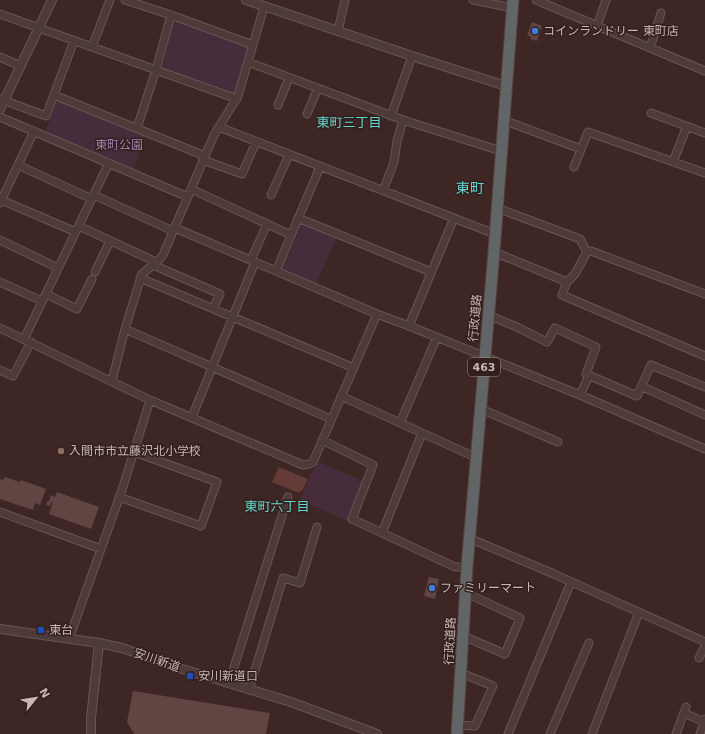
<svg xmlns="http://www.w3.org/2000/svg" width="705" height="734" viewBox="0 0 705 734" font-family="'DejaVu Sans','Noto Sans JP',sans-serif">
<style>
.green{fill:#472d3b}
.water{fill:#653b38}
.building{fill:#604543}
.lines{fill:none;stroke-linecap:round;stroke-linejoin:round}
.minor-casing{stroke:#695553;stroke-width:9}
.tertiary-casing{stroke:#695553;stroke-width:10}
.trunk-casing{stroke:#564240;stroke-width:13}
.minor{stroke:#4e3a38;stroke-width:7}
.tertiary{stroke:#4e3a38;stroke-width:8}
.trunk{stroke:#626565;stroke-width:11}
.shop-dot{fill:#3f7fe0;stroke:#331f1d;stroke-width:1.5}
.education-dot{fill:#8d6e63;stroke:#331f1d;stroke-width:1.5}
.transit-dot{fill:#1a4fb4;stroke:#331f1d;stroke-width:1.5}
.labels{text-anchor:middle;stroke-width:3;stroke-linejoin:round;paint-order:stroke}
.shield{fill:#331f1d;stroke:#9c8987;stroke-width:1}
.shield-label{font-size:11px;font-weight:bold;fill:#c9b6b4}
.poi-label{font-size:12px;fill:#c9b6b4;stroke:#331f1d;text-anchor:start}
.park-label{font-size:12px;fill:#9e81a9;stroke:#331f1d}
.street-label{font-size:12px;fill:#c9b6b4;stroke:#331f1d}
.neighbourhood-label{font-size:13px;fill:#64d5cc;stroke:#331f1d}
.quarter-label{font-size:14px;fill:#64d5cc;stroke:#331f1d}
</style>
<rect width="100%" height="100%" fill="#3e2624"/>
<!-- green -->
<path class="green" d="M177 21 247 47 249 50 236 93 233 95 165 70 163 66 173 23Z
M60 98 145 136 133 171 45 132 57 100Z
M305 224 337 237 316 284 285 271 283 267 301 226Z
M317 461 365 482 348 521 300 500Z"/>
<!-- water -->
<path class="water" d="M279 467 308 479 302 491H301L299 493 272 482Z"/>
<!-- building -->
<path class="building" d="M532 22 542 26 537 41 530 39 531 37 527 35Z
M5 477 20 482 21 480 46 489 40 505 35 503 33 510 0 499V479L3 480Z
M57 492 99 507 91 529 49 514 53 502H51L50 506 46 505 47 501H49L51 495 55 497Z
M429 577 439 579 435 599 424 596Z
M133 691 270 713 266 734H134L127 722Z"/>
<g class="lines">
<defs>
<path id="minor" d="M125 0 171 15 253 45
M473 0 513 8
M536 0 705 71
M0 14 237 99
M597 26 606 0
M338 31 345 0
M92 47 110 0
M650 48 661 13
M0 57 21 66
M248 62 403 120 501 151
M54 95 205 156
M0 99 46 116 74 41
M278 105 289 78
M651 113 705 133
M307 114 318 88
M391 116 412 56
M0 117 188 197
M503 120 581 149
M219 127 495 234
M137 128 156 70 171 15
M203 160 242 174 256 142
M673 162 687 126
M18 165 92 199
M574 167 588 132 705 173
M191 189 291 235
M383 191 394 162 397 141 403 120
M94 195 173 231
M271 195 289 155
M1 200 76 232
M0 203 34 131
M497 208 580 239 587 252
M298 218 431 272
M79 226 156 262
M175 228 377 314 409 326 580 395 705 449
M0 240 58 268
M494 252 567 282 575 274 587 252 591 251 705 294
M251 260 267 224
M153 265 220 294 213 309
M276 271 320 167
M95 272 110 241
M140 278 354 368
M0 282 42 301
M567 282 562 295 705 356
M46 294 77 309 92 279
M488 315 517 327 547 342 555 328 596 347 586 374 637 396 651 365 705 387
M409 326 454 218
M0 328 150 400 303 465 309 464 313 462 377 314
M125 329 331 419
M24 339 109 163
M0 370 13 376 31 342
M112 381 125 329 142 274 159 260 163 255 214 135 238 96 264 7
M641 386 705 415
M580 395 589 376
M341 396 477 458
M481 409 558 442
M192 417 255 262
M400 423 437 337
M322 440 373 465 352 519 455 567H467
M119 497 201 526 217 482 134 452
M0 512 101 549
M382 533 422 433
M471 539 554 574 705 642
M463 636 505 654 520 618 466 593
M69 639 122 490 150 400
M699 658 705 646
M229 683 288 497
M249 690 283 578 300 583 317 527
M684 713 704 722
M458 725 475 726 493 686 461 673
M508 734 571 582
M550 734 589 643
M592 734 639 612
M676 734 686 707
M700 734 705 719"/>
<path id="tertiary" d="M246 0 412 56 506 86
M0 109 52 0
M0 629 99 643 122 648 179 668 291 702 377 734
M91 734V718L99 643"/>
<path id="trunk" d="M457 734 467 567 494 252 513 0"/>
</defs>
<!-- minor casing -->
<use href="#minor" class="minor-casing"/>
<!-- tertiary casing -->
<use href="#tertiary" class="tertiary-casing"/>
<!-- trunk casing -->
<use href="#trunk" class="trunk-casing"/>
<!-- minor -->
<use href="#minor" class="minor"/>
<!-- tertiary -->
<use href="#tertiary" class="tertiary"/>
<!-- trunk -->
<use href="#trunk" class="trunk"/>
</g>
<!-- markers -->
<g class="shop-dot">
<circle cx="535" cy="31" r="4"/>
<circle cx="432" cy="588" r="4"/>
</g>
<circle class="education-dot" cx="61" cy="451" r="4"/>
<g class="transit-dot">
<rect x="37" y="626" width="8" height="8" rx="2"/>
<rect x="186" y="672" width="8" height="8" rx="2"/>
</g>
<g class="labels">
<!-- shield labels -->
<rect class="shield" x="468" y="358" width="32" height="18" rx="3"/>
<g class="shield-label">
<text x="484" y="371">463</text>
</g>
<!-- poi labels -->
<g class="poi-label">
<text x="543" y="35">コインランドリー 東町店</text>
<text x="69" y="455">入間市市立藤沢北小学校</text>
<text x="440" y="592">ファミリーマート</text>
<text x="49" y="634">東台</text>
<text x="198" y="680">安川新道口</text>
</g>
<!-- park labels -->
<g class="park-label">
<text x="119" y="149">東町公園</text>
</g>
<!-- street labels -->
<g class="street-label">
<text transform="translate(475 318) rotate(-85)" y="4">行政道路</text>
<text transform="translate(450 641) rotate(-87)" y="4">行政道路</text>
<text transform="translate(157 660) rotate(19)" y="4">安川新道</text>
</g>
<!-- neighbourhood labels -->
<g class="neighbourhood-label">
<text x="349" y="127">東町三丁目</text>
<text x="277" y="511">東町六丁目</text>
</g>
<!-- quarter labels -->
<g class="quarter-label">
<text x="470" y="193">東町</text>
</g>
</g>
<!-- north arrow -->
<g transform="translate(36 698) rotate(60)" stroke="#331f1d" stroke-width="3" paint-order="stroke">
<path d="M0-3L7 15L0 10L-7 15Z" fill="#c9b6b4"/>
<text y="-6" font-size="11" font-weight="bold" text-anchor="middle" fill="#c9b6b4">N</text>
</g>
</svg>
